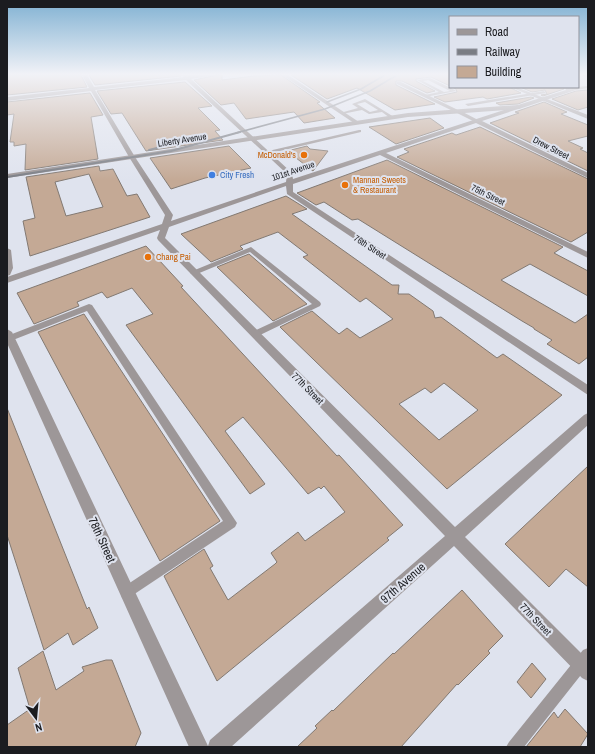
<svg xmlns="http://www.w3.org/2000/svg" width="595" height="754" viewBox="0 0 595 754" font-family="'Archivo Narrow',sans-serif">
<style>
.building{fill:#c4a995;stroke:#827972;fill-rule:evenodd}
.lines{fill:none;stroke-linecap:round;stroke-linejoin:round}
.service{fill:#9d9798;fill-rule:evenodd}
.pedestrian{fill:#9d9798;fill-rule:evenodd}
.minor{fill:#9d9798;fill-rule:evenodd}
.tertiary{fill:#9d9798;fill-rule:evenodd}
.rail-far1{stroke:#7a7d84;stroke-width:1.5}
.rail{stroke:#7a7d84;stroke-width:2}
.food-dot{fill:#e8710a;stroke:#dfe3ee;stroke-width:1.5}
.shop-dot{fill:#3f7fe0;stroke:#dfe3ee;stroke-width:1.5}
.labels{text-anchor:middle;stroke-width:4;stroke-linejoin:round;paint-order:stroke}
.far-street-label{font-size:9px;fill:#1b1c20;stroke:#dfe3ee}
.far-food-label{font-size:9px;fill:#c56008;stroke:#dfe3ee;text-anchor:start}
.far-shop-label{font-size:9px;fill:#366cbe;stroke:#dfe3ee;text-anchor:start}
.street-label{font-size:10px;fill:#1b1c20;stroke:#dfe3ee}
.near-street-label{font-size:12px;fill:#1b1c20;stroke:#dfe3ee}
</style>
<rect width="100%" height="100%" fill="#dfe3ee"/>
<!-- building -->
<path class="building" d="M7 75H81L87 87 7 95Z
M89 75H181V76L95 85Z
M217 75H222V80L254 76 281 75 320 102 317 103 335 118 304 123 294 112 246 119 234 103 221 105 194 80Z
M291 75H450V86L431 77 416 79V81L435 91 427 93 402 81H396V85L435 104 395 110 357 88 327 99Z
M185 82 212 106 198 108 220 130 215 131 223 140 146 151 122 113 111 114 97 91Z
M452 87H509L521 93 487 99 483 97 445 102 434 97 457 92 456 89Z
M520 87H564V89L543 96 541 95 547 94 545 90 532 92Z
M588 90V107L578 110 552 99 576 91Z
M90 93 103 115 91 117 98 159 25 170 26 144 14 146V142H10L14 114 7 115V102Z
M531 97 534 98 518 104 500 105 496 103Z
M544 102 567 112 561 114 588 125V136L568 141 583 148 580 149 588 153V171L490 123 519 113 515 112Z
M430 118 444 128 396 144 369 127Z
M480 127 588 179V232L571 242 397 157 409 152 404 149 452 133 456 135Z
M229 146 251 168 205 178 171 189 150 158Z
M307 146 310 149 328 151 313 171 287 151Z
M387 160 563 247 554 253 588 271V296L530 264 501 280 575 323 588 314V357L579 364 547 344 552 340 534 329V328L522 321 358 219 352 220 324 202 316 205 297 193Z
M99 166 100 171 113 169 127 196 137 194 150 217 30 256 23 221 35 218 26 177ZM89 174 103 207 66 216 55 182Z
M286 196 307 209 292 214 392 285H399L398 294H409L433 311 435 318 441 317 497 358 503 354 562 395 447 489 280 327 312 311 339 334 347 328 360 338 393 319 366 298 360 302 303 257 308 255 278 232 240 246 243 249 211 262 181 234ZM444 383 478 410 439 440 399 404 425 388 431 393Z
M146 246 183 286 181 287 218 327 337 456 339 455 403 525 387 538 389 540 217 681 164 576 204 549 213 566 210 568 228 600 275 564 277 562 271 553 298 532 305 541 345 512 324 486 321 489 319 487 308 494 243 417 225 431 265 484 250 494 126 325 153 314 132 288 107 298 102 292 77 302 79 306 34 324 17 293Z
M249 254 300 298 307 304 273 321 217 267Z
M84 314 220 521 160 561 38 332Z
M7 408 87 609 89 607 98 628 73 645 68 633 44 650 7 535Z
M588 466V587L566 569 549 587 505 544Z
M462 590 503 636 488 651 490 653 458 685 457 684 401 747H297L317 728 315 726 332 710 333 711 393 653 394 654Z
M43 651 56 690 84 671 82 667 106 660H112L141 733 135 747H7V725L30 709 18 668Z
M532 663 546 679 531 698 517 682Z
M565 709 588 734 580 747H526L554 712 558 718Z"/>
<g class="lines">
<!-- service -->
<path class="service" d="M430 78 455 90 456 91 425 97V95L439 92 417 80ZM428 80 450 91 444 92 423 81Z
M365 99 394 117 390 118 382 112 369 114 362 110 342 114 340 113 358 108 352 104ZM365 102 378 110 370 112 357 104Z
M359 130H361V132L267 154 264 152Z
M251 247 320 302 321 304 320 306 258 336H252L251 334 252 332 312 304 250 252 197 274H191L190 272Z
M89 304 92 305 237 523 235 527 127 599 122 598 121 593 122 588 223 521 87 311 13 340H7V336Z
M588 648V666L524 747H506L509 742 583 650Z"/>
<!-- pedestrian -->
<path class="pedestrian" d="M455 110H459L480 121 475 122 455 112Z"/>
<!-- minor -->
<path class="minor" d="M82 75H87L94 87 184 77 182 75H216L191 79 292 173 293 179 519 105 521 106V108L482 121 588 173V178L586 177 476 123 386 153 588 252V258L380 155 293 184V192L588 385V395L287 194 286 186 169 227 165 238 455 527 584 415 588 413V425L465 537 588 660V681L582 678 454 546 231 747H189L7 343V329L12 332 208 746 210 740 445 536 158 240 157 238 160 230 7 283V277L162 224 165 215 129 157 91 91 7 101V97L89 88ZM186 80 287 174 286 182 171 221 173 215 135 157 95 90Z
M282 75H288L359 122 354 123Z
M582 75H588V78Z
M397 82H401L460 111 455 112 397 84Z
M510 87H516L588 115V119Z
M7 248 11 250 13 268 10 275 7 276Z"/>
<!-- tertiary -->
<path class="tertiary" d="M588 86V88L576 90 519 109 408 117 7 178V174L408 113 518 105 566 90 565 88Z
M544 91 546 93 468 106 465 104Z"/>
<!-- rail-far1 -->
<path class="rail-far1" d="M327 102 361 89 385 75
M236 133 325 109 370 91 397 75"/>
<!-- rail -->
<path class="rail" d="M149 150 192 139
M7 177 171 151 240 132"/>
</g>
<!-- sky -->
<linearGradient id="sky" x2="0" y2="1"><stop stop-color="#80b1d2"/><stop offset="0.41" stop-color="#f1f2f7"/><stop offset="1" stop-color="#f1f2f7" stop-opacity="0"/></linearGradient>
<rect width="595" height="181" fill="url(#sky)"/>
<!-- markers -->
<g class="food-dot">
<circle cx="304" cy="155" r="4"/>
<circle cx="345" cy="185" r="4"/>
<circle cx="148" cy="257" r="4"/>
</g>
<circle class="shop-dot" cx="212" cy="175" r="4"/>
<g class="labels">
<!-- far-street labels -->
<g class="far-street-label">
<text transform="translate(182 140) rotate(-9)" y="3">Liberty Avenue</text>
<text transform="translate(551 148) rotate(27)" y="3">Drew Street</text>
<text transform="translate(293 171) rotate(-19)" y="3">101st Avenue</text>
<text transform="translate(488 195) rotate(26)" y="3">75th Street</text>
<text transform="translate(370 247) rotate(33)" y="3">76th Street</text>
</g>
<!-- far-food labels -->
<g class="far-food-label">
<text x="296" y="158" text-anchor="end">McDonald's</text>
<text x="353" y="183">Mannan Sweets<tspan x="353" dy="10">&amp; Restaurant</tspan></text>
<text x="156" y="260">Chang Pai</text>
</g>
<!-- far-shop labels -->
<g class="far-shop-label">
<text x="220" y="178">City Fresh</text>
</g>
<!-- street labels -->
<g class="street-label">
<text transform="translate(308 388) rotate(45)" y="4">77th Street</text>
<text transform="translate(536 619) rotate(46)" y="4">77th Street</text>
</g>
<!-- near-street labels -->
<g class="near-street-label">
<text transform="translate(102 540) rotate(65)" y="4">78th Street</text>
<text transform="translate(403 583) rotate(-41)" y="4">97th Avenue</text>
</g>
</g>
<!-- border -->
<rect width="595" height="754" fill="none" stroke="#1b1c20" stroke-width="16"/>
<!-- legend -->
<rect x="449" y="16" width="130" height="72" fill="#dfe3ee" stroke="#91939c"/>
<rect x="457" y="29" width="20" height="6" fill="#9d9798" stroke="#91939c"/>
<text x="485" y="36" font-size="12" fill="#1b1c20">Road</text>
<rect x="457" y="49" width="20" height="6" fill="#7a7d84" stroke="#91939c"/>
<text x="485" y="56" font-size="12" fill="#1b1c20">Railway</text>
<rect x="457" y="66" width="20" height="12" fill="#c4a995" stroke="#91939c"/>
<text x="485" y="76" font-size="12" fill="#1b1c20">Building</text>
<!-- north arrow -->
<g transform="translate(36 718) rotate(164)" stroke="#dfe3ee" stroke-width="3" paint-order="stroke">
<path d="M0-3L7 15L0 10L-7 15Z" fill="#1b1c20"/>
<text y="-6" font-size="11" font-weight="bold" text-anchor="middle" fill="#1b1c20">N</text>
</g>
</svg>
